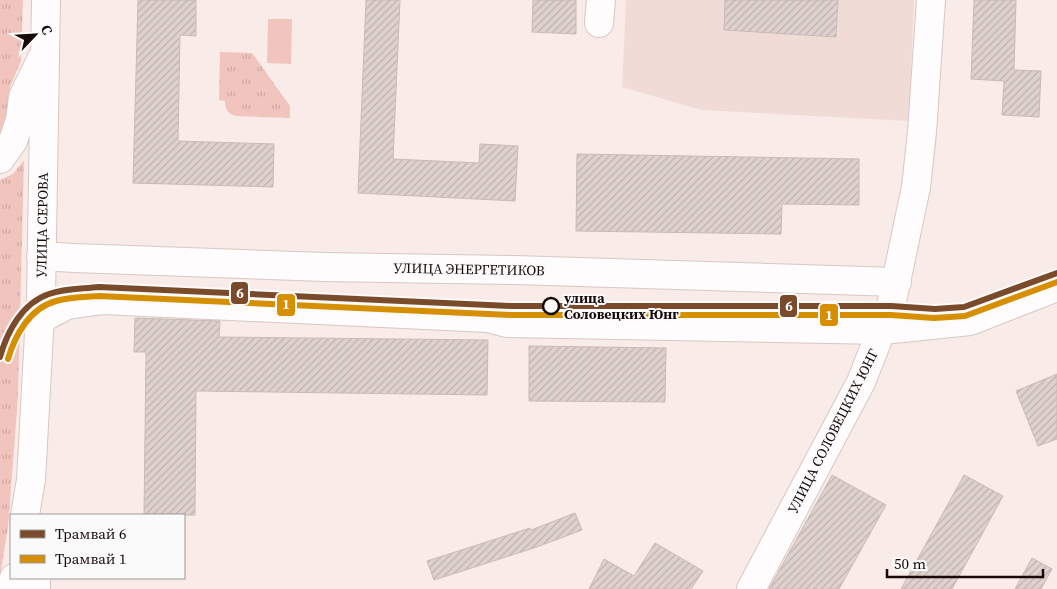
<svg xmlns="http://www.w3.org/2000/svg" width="1057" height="589" viewBox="0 0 1057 589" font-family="'Source Serif 4',serif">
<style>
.built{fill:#f1dbd7}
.grass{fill:url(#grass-tufts)}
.pitch{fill:#f1c5bd}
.building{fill:url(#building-hatch);stroke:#c8bab8}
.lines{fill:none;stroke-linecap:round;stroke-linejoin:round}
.minor-casing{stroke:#d5c8c5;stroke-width:30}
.minor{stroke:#fefcfc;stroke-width:28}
.tram-1-casing{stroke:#fafafa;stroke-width:10}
.tram-2-casing{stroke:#fafafa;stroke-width:10}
.tram-1{stroke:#7a4b2a;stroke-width:6}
.tram-2{stroke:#d58f01;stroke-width:6}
.stop-dot{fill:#fafafa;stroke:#170a08;stroke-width:2.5}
.labels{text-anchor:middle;stroke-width:4;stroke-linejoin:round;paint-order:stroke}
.street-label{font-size:14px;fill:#170a08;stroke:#fafafa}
.stop-label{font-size:14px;font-weight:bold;fill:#170a08;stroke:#fafafa;text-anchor:start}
.line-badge{stroke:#fafafa;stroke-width:2}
.badge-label{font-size:14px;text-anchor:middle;font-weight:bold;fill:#fff}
</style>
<defs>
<pattern id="grass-tufts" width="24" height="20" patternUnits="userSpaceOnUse" patternTransform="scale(1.25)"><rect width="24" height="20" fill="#f1c5bd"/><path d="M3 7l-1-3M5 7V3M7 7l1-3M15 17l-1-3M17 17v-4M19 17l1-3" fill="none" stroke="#cea8a1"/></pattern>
<pattern id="building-hatch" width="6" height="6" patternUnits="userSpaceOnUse" patternTransform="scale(1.25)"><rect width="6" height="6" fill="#ded1ce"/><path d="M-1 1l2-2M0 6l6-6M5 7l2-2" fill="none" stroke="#beb2af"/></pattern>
</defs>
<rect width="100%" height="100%" fill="#f9ebe8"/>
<!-- built -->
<path class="built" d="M626 0H914L909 121 701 110 622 87Z"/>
<!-- grass -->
<path class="grass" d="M0 0H23L21 61 10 87 11 122 0 148Z
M220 52 252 53 290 106V118L236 116C227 114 225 108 225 101L219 100Z
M24 160 18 397 8 527 0 576V180L13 174Z"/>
<!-- pitch -->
<path class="pitch" d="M268 19H292L291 64 267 63Z"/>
<!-- building -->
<path class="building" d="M138 0H196V36L180 35 178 141 274 144 273 187 133 183Z
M366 0H400L393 159 479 163 480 144 518 146 515 201 358 193Z
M533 0H576V34L532 32Z
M725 0H838L836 37 724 30Z
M974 0H1016L1014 70 1041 71 1039 117 1002 115 1004 81 971 79Z
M577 154 859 159V205L782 204 781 234 576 231Z
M135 318 220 321 219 337 488 340 487 395 196 391 195 515H144L146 352H134Z
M529 346 666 348 665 402 529 401Z
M1057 374V439L1038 446 1016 391Z
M832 475 886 505 839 589H769Z
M964 475 1003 496 952 589H901Z
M575 513 582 530 534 548 434 580 427 561 530 528 531 530Z
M655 543 703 571 691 589H589L604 559 634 576Z
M1032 558 1052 569 1041 589H1015Z"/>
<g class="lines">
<defs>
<path id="minor" d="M599 23 601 0
M0 159 13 141 20 120 23 97 42 58
M41 256 74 258 324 267 515 270 897 282
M39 320 67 305 103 300 488 318 507 323 883 330 970 321 1057 287
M25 515 31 480 41 297 46 0
M36 578V589
M11 589 14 578
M751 589 861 382 891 306 916 187 922 132 931 0"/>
</defs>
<!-- minor casing -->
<use href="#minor" class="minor-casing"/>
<!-- minor -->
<use href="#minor" class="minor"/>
<defs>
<path id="tram-1" d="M0 357C7 332 22 303 49 294 65 288 82 289 99 287L511 306H891L935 309 964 307 1057 273"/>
<path id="tram-2" d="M8 359C15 335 30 308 56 301 70 297 85 297 99 296L511 315H891L934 318 965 316 1057 282"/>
</defs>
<!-- tram-1 casing -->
<use href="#tram-1" class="tram-1-casing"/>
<!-- tram-2 casing -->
<use href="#tram-2" class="tram-2-casing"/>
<!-- tram-1 -->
<use href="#tram-1" class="tram-1"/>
<!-- tram-2 -->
<use href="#tram-2" class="tram-2"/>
</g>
<!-- markers -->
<circle class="stop-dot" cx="551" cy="306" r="8"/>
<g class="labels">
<!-- street labels -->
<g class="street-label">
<text transform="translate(42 225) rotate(-89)" y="5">УЛИЦА СЕРОВА</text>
<text transform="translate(469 269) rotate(1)" y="5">УЛИЦА ЭНЕРГЕТИКОВ</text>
<text transform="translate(833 431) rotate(-63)" y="5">УЛИЦА СОЛОВЕЦКИХ ЮНГ</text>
</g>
<!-- stop labels -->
<g class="stop-label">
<text x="564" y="303">улица<tspan x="564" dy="16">Соловецких Юнг</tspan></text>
</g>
</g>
<g class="line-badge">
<rect x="230" y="281" width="19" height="24" rx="5" fill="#7a4b2a"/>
<rect x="276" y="293" width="20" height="24" rx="5" fill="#d58f01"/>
<rect x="779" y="294" width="19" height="24" rx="5" fill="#7a4b2a"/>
<rect x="819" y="303" width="20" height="24" rx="5" fill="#d58f01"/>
</g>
<g class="badge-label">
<text x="240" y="298">6</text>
<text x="286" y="309">1</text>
<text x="789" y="311">6</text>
<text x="829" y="320">1</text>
</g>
<!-- legend -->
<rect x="10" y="514" width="175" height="65" fill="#fafafa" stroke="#9f9a99"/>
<rect x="20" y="530" width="25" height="8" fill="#7a4b2a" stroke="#9f9a99"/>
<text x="55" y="539" font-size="15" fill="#170a08">Трамвай 6</text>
<rect x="20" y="555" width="25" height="8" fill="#d58f01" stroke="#9f9a99"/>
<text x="55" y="564" font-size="15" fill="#170a08">Трамвай 1</text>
<!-- north arrow -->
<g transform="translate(35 35) rotate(65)" stroke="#fafafa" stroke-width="4" paint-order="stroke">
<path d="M0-4L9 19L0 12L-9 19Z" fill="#170a08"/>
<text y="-8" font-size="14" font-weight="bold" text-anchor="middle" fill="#170a08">С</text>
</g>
<!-- scale -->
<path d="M887 569v8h156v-8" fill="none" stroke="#170a08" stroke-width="2.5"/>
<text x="894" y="569" font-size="15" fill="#170a08" stroke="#fafafa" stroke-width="4" paint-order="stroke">50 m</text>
</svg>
